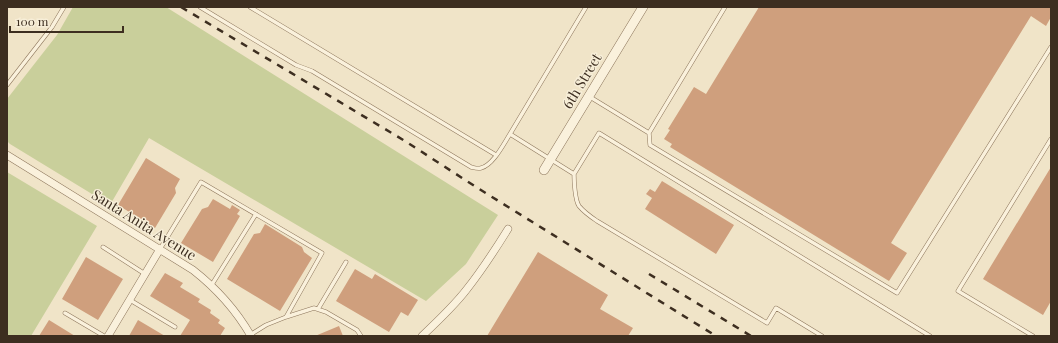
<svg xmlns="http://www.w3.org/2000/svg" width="1058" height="343" viewBox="0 0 1058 343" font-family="'Playfair Display',serif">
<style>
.green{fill:#c9cf9b}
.building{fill:#cf9f7d}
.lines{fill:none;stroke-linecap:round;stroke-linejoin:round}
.service-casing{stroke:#8d765c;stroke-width:4.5}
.minor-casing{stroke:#8d765c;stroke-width:8}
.tertiary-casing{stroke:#8d765c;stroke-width:10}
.service{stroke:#faf1dc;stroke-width:3.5}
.minor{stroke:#faf1dc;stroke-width:7}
.tertiary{stroke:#faf1dc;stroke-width:9}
.rail{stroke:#3d2e20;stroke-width:2.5;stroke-dasharray:7 7;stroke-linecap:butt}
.labels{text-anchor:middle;stroke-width:3;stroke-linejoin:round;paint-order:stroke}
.street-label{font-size:14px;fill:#3d2e20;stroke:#f7eed8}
</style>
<rect width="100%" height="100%" fill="#f0e4c8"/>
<!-- green -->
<path class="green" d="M73 7H166L498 215 466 264 426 301 149 138 110 205 10 144 7 141V99L57 35Z
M7 172 97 226 31 336H7Z"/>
<!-- building -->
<path class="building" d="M759 7H1051V17L1046 26 1031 16 891 243 907 253 889 281 670 147 672 144 664 139 670 130 668 129 694 87 706 94Z
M146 158 180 179 175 188 176 193 155 228 118 205Z
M1051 167V301L1043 315 983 279Z
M662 181 734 225 716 254 645 209 652 198 646 194 650 189 655 192Z
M213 199 230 209 232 205 240 210 237 214 240 216 213 262 181 243 202 209 208 207Z
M265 224 302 247 304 252 312 258 280 311 227 279 254 234 260 233Z
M538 252 608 295 600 309 633 328 628 336H487Z
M86 257 123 279 98 320 62 299Z
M355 269 372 279 375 274 418 300 408 316 401 312 389 332 336 301Z
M165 273 183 283 180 287 200 299 198 302 211 310 210 313 220 320 218 323 225 328 220 336H180L190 320 150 296Z
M49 320 75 336H39Z
M138 320 165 336H129Z
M339 326 343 336H315Z"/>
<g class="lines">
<defs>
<path id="service" d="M200 7 296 65 312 71 471 167C475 168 478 169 481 168 493 165 503 145 510 134L574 174C574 181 575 200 579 206 584 212 591 217 597 221L767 323 776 308 822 336
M250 7 496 155
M725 7 649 133 650 145 897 293 1051 47
M7 85 52 27 64 7
M590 97 649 133
M510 134 586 7
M574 174 599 133 930 336
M103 247 145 274
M160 249 201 182 322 253 286 317
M211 286 256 214
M130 300 175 327
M318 309 346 262
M65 313 104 336
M250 335 266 325 286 317 314 308 326 312 357 330 361 336
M1033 336 958 291 1051 139"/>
<path id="minor" d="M7 155 193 270C216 288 236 310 251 336
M108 336 160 249
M422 336C438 321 454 306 467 289 482 270 495 250 508 229"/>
<path id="tertiary" d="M544 170 643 7"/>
</defs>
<!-- service casing -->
<use href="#service" class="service-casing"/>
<!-- minor casing -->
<use href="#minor" class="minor-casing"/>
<!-- tertiary casing -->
<use href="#tertiary" class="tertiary-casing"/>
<!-- service -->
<use href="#service" class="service"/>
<!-- minor -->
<use href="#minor" class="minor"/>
<!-- tertiary -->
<use href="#tertiary" class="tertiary"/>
<!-- rail -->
<path class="rail" d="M181 7 405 141 476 187 716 336
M649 274 751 336"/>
</g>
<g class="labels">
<!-- street labels -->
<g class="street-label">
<text transform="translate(582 81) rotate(-59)" y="5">6th Street</text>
<text transform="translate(144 225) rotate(32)" y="5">Santa Anita Avenue</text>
</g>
</g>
<!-- border -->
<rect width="1058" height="343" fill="none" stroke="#3d2e20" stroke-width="16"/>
<!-- scale -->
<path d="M10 26v6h113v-6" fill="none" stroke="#3d2e20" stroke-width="2"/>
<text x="16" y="26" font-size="12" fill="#3d2e20" stroke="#f7eed8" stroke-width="3" paint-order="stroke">100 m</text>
</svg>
